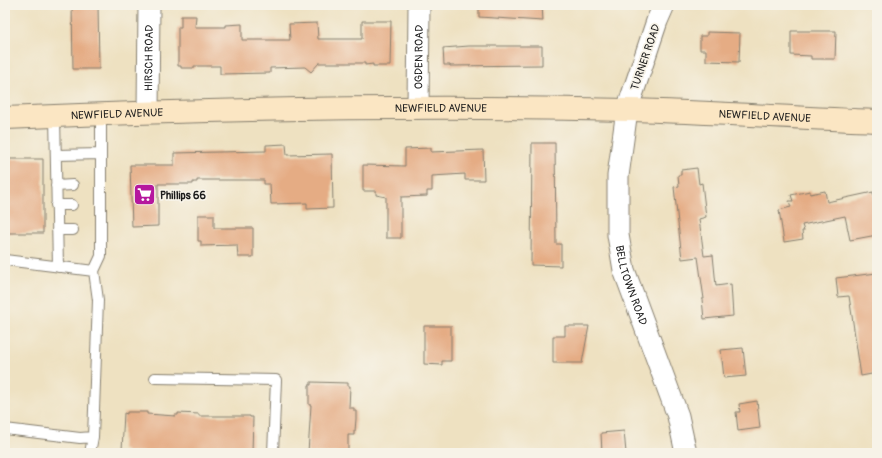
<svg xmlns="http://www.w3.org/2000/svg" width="882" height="458" viewBox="0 0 882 458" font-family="Pangolin,sans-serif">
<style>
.building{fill:#e5ac84}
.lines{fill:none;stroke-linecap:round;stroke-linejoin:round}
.lane-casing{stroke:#857e6e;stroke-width:12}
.street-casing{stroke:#857e6e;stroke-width:23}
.secondary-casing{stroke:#857e6e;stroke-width:24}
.lane{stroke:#fff;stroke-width:10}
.street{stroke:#fff;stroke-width:21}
.secondary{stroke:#fbe6c3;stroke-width:22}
.labels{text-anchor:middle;stroke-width:3.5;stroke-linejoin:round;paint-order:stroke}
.street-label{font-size:11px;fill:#1c1c1c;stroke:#f7f3e8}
.poi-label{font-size:11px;font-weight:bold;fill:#1c1c1c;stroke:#f7f3e8;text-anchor:start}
</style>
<rect width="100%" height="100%" fill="#f7f3e8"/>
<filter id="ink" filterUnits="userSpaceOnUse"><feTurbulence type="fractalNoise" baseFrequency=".025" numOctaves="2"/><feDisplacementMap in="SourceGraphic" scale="8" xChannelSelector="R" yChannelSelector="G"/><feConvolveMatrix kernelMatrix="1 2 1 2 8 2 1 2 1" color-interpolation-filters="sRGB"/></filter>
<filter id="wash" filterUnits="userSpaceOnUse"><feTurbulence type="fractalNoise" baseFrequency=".012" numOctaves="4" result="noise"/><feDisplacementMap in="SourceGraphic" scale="16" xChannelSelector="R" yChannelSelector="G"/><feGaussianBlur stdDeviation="0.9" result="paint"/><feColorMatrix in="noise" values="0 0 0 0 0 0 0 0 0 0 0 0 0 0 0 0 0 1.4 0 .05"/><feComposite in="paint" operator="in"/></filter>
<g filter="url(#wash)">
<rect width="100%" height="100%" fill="#eee1c1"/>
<g id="blocks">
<!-- building -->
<path class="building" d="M72 5H98L99 69H73Z
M479 5H542L543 21 479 17Z
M181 16H196L195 27H226V25L242 24V40H290L289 24 317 23 318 39H362V21H391L390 66H373V64L365 65V63H319L311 72 305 67 270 68V73L220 74V66H194V68H181V66H178V27H181Z
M791 31H836L835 59H811V56L791 55Z
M707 32 740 33 739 62 706 61V50H700V36H707Z
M469 46H542V65L450 66V65H444L443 48Z
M532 143H555L556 244H561V266L531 265Z
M286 144 287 155 332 154 333 208 307 209V203L271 204 270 184H264V180H197V182H193V184H158V226L132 227 130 165H174V153L266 151V145Z
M431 148V152L483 150 484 180H465V174L432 176V191H427V196L401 197V238H386V197L376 195V191H363V165L405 166V149Z
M5 159H43V233H5Z
M697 168 699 184 702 183 706 217 699 219 704 256 713 255 716 286 731 284 733 316 704 319 702 299H704L698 257 682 259 674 187 679 186 678 175H681V170Z
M810 191V194L825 191 827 202 873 192 877 212V213L874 214 877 235 850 240 845 216 802 225 804 231H802L803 239 784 242 779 210 791 207 789 201H793L791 195Z
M198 215H214V228H253V257H238L237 245 201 246V241H198Z
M877 273V373L861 376 849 296 838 297 836 278Z
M424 326H451V361H442V365L424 364Z
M565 326H589L582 363H553V336H565Z
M743 348 746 376 724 378 721 350Z
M311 382 348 383V386H350L349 408H354V411H356V419L355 431H354V435H348V453H308L311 405H309V385H311Z
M757 401 760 428 738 431 736 412H740L739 404Z
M127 412H147V414L175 416V415H178V413L199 414V416H250V417H253L252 453 126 452V450H122L124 413 127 414Z
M624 431 626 453H602L601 433Z"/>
</g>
</g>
<g filter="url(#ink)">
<use href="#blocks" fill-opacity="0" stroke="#857e6e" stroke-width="1"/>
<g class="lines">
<defs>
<path id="lane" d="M55 116 58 267
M56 155 101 154
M56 186 73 185
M56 205H72
M57 230H73
M5 260 94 271 98 300 93 437 80 438 5 429
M94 271 101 256V114
M155 378 276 380 273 453
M90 453 93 437"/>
<g id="street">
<path id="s1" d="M664 5 657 21 627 110 618 176V235L624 270 678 416 686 453"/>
<path id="s2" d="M418 108 419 5"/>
<path id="s3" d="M148 112 149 5"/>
</g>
<g id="secondary">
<path id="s4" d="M5 118C212 109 420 105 627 110 711 112 794 118 877 121"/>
</g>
</defs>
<!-- lane casing -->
<use href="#lane" class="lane-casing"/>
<!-- street casing -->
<use href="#street" class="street-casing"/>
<!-- secondary casing -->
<use href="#secondary" class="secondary-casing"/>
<!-- lane -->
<use href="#lane" class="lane"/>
<!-- street -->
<use href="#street" class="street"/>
<!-- secondary -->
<use href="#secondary" class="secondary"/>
</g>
</g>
<!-- icons -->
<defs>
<symbol id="supermarket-square" viewBox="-11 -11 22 22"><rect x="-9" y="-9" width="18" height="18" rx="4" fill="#b5179e" stroke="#f7f3e8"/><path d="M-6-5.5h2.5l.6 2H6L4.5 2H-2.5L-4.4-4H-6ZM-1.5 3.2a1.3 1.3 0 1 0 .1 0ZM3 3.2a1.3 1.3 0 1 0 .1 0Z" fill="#fff"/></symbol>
</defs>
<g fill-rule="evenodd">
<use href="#supermarket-square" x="132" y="182" width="25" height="25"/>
</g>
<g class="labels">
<!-- street labels -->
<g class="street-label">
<text dy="4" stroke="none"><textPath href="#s2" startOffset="51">OGDEN ROAD</textPath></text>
<text transform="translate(645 57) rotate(-71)" y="4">TURNER ROAD</text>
<text dy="4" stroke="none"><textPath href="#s3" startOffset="54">HIRSCH ROAD</textPath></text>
<text dy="4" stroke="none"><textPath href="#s4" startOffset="436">NEWFIELD AVENUE</textPath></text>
<text dy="4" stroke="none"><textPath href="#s4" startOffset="112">NEWFIELD AVENUE</textPath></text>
<text dy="4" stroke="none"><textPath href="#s4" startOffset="760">NEWFIELD AVENUE</textPath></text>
<text dy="4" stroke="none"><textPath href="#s1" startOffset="289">BELLTOWN ROAD</textPath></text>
</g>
<!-- poi labels -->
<g class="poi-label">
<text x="160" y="199">Phillips 66</text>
</g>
</g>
<!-- margin -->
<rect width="882" height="458" fill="none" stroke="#f7f3e8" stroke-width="20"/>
</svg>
